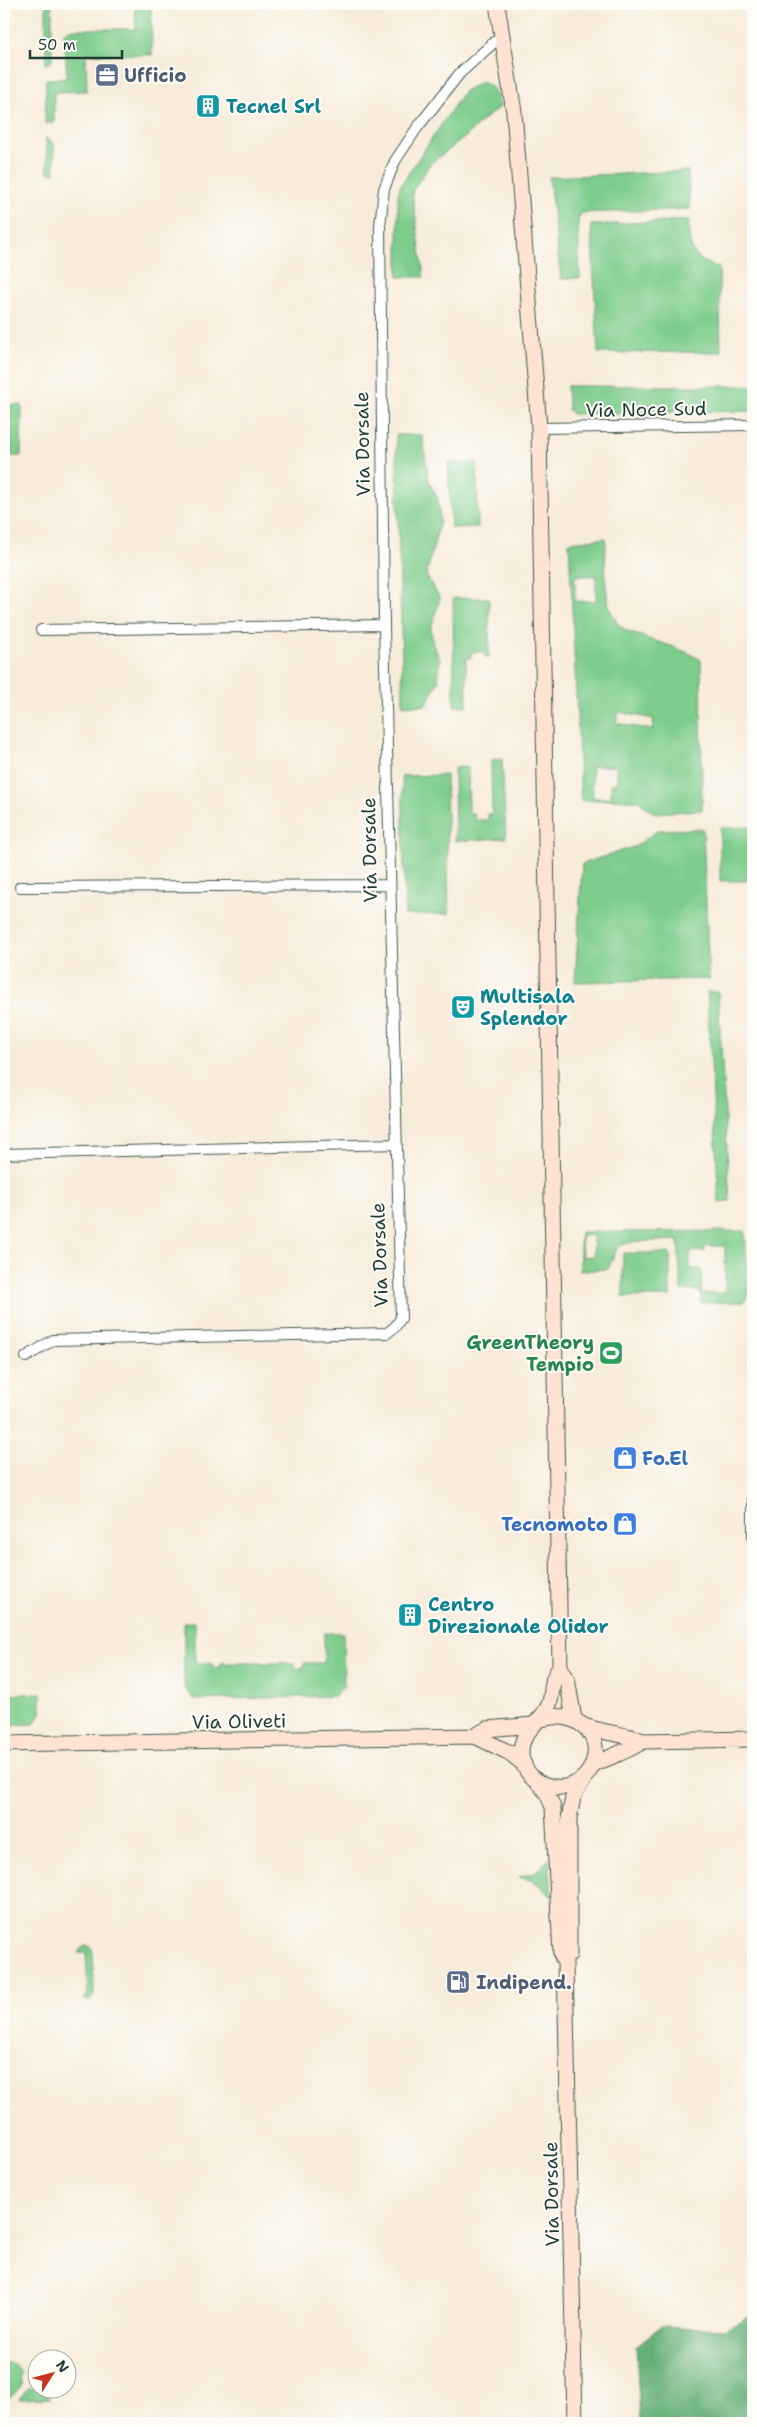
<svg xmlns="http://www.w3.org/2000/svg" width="757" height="2427" viewBox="0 0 757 2427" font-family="'Shantell Sans',sans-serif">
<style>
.green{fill:#7dcc8c;stroke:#4e8460;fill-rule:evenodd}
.forest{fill:#66b078;stroke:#427656}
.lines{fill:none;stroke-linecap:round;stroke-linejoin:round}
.street-casing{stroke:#3f574d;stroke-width:12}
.secondary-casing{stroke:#3f574d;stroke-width:17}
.street{stroke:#fff;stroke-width:10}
.secondary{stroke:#fee3d2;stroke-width:15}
.labels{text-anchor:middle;stroke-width:4;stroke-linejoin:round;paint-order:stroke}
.service-label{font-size:19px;font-weight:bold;fill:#4e5e75;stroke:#fdfcf7;text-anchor:start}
.culture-label{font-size:19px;font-weight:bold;fill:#0d838f;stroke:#fdfcf7;text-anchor:start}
.street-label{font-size:19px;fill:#1f3d34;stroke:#fdfcf7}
.leisure-label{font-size:19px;font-weight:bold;fill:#27864d;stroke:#fdfcf7;text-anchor:end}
.shop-label{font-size:19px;font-weight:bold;fill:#366cbe;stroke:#fdfcf7;text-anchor:start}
</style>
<rect width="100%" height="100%" fill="#fdfcf7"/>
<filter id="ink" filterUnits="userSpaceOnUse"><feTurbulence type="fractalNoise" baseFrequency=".02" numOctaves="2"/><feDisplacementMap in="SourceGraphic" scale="10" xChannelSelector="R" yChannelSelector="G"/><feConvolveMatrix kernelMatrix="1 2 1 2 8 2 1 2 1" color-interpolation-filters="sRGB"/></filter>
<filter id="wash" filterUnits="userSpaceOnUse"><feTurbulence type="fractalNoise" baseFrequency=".0096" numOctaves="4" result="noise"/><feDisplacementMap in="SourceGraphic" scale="20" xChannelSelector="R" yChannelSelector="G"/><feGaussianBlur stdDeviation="1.12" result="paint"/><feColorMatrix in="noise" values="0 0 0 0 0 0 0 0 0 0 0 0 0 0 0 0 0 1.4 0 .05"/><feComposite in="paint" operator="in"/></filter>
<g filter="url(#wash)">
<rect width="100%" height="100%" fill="#f7ebd9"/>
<!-- green -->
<path class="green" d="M46 4H52V61L46 65Z
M135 4H167L151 5 152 55 86 54 87 91 54 92V123H45L46 79 67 78 64 34 67 30 73 29H136Z
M481 82C495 85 496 94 500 107L483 120 463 139 431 163 412 192 424 277H398V194L400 186 464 91Z
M46 138 54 143 55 172 48 173Z
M688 171 690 209 581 213 578 221 580 278 561 279 549 177Z
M689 220C688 246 691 261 719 267L721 352 598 353 591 225Z
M567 386H753V411L572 414 568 409Z
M4 405H22L21 456H11V420L4 413Z
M396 435H422L429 481 438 499 440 521 426 575 440 599 431 628 433 645 440 658 438 682 426 705 403 706Z
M477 462 478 527 451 528 448 463Z
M606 538C606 565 599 620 630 632 655 642 679 646 701 660L702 810 654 813 638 801 615 799 581 801 569 542ZM575 576H596V601H575ZM618 712 654 719 652 730 616 723ZM592 766H616L617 783 611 784V798H593Z
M453 598H489V657H485L484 652H471V658H466L467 706H454Z
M502 759 506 838 455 841 454 768 468 767 469 813H474L475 820H488V814H492L491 760Z
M446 775 449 914 405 915 402 776Z
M753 827V881H720V828Z
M703 829 709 979 575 982 582 864 636 846 658 830Z
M707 992H718L730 1201 719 1202Z
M745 1231 749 1294 744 1302 701 1303 700 1291 681 1290 678 1240 632 1242 618 1246 608 1269 580 1271V1232ZM593 1235 594 1256 582 1257 581 1236ZM705 1246H725V1293L702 1294 701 1269H690V1252L705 1251Z
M623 1253H670V1297H623Z
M184 1622H195V1663H212L213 1667H221V1663H295V1668H303L304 1663H324V1633H343L344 1687 335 1696 194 1700 184 1687Z
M41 1693V1714L34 1724 4 1725V1695Z
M549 1859 552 1897 534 1881 519 1877 535 1872Z
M84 1946 91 1947 93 1953 94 1994 93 1997 89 2001 84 1998 88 1994 86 1953H79Z
M4 2363H12L21 2372 20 2379 22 2385 9 2399H4Z
M28 2388 40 2390 50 2398 19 2399Z"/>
<!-- forest -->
<path class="forest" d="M753 2314V2423H640L636 2346 661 2326 724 2329Z"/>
</g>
<g filter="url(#ink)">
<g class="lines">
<defs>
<path id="street" d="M539 428 753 425
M41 630 384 625
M20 887 390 885
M5 1154 396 1144
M26 1357 53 1340 387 1333 395 1327 401 1318 384 625 380 226 384 189 395 161 417 128 460 73 501 36
M753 1484V1539"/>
<path id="secondary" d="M497 4 514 112 539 428 560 1667 567 1679 574 1719
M542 1719C572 1709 606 1732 592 1766 574 1805 513 1786 522 1744 526 1728 541 1721 548 1707 555 1692 548 1683 560 1667
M584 1726C604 1734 624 1733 643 1741L753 1739
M475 1736 510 1753 524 1764
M4 1744 475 1736 487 1729 533 1725
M592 1765C609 1757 627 1752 643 1741
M536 1780 547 1793 553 1807 561 1954 565 1963 575 2423
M569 1955V1819L573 1797 584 1779"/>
</defs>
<!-- street casing -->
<use href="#street" class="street-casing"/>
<!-- secondary casing -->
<use href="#secondary" class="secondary-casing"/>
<!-- street -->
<use href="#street" class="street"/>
<!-- secondary -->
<use href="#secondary" class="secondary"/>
</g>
</g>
<!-- icons -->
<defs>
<symbol id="office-square" viewBox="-11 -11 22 22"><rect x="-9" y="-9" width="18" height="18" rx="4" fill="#5c6f8a" stroke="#fdfcf7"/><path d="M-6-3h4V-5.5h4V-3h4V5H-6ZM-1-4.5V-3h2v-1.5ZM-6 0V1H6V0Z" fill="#fff"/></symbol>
<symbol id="building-square" viewBox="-11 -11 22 22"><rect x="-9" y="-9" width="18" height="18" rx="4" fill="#0f9aa8" stroke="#fdfcf7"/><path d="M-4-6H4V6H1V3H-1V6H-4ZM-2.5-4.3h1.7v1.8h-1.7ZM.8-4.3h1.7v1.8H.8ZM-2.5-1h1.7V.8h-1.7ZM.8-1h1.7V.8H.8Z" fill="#fff"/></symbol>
<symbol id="theatre-square" viewBox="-11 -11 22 22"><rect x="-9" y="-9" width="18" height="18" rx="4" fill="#0f9aa8" stroke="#fdfcf7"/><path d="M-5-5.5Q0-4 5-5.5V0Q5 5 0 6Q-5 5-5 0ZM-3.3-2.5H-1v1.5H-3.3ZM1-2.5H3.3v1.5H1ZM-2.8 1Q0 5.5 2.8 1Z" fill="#fff"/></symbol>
<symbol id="stadium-square" viewBox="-11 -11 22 22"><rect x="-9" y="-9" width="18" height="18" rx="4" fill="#2e9e5b" stroke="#fdfcf7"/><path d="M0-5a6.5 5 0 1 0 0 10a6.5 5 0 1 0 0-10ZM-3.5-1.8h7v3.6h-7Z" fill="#fff"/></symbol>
<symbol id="shop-square" viewBox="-11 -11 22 22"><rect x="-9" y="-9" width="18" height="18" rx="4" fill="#3f7fe0" stroke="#fdfcf7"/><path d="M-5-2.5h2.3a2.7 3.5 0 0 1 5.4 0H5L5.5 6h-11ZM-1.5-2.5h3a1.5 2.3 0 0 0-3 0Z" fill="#fff"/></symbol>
<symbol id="fuel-square" viewBox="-11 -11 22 22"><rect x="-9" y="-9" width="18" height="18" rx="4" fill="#5c6f8a" stroke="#fdfcf7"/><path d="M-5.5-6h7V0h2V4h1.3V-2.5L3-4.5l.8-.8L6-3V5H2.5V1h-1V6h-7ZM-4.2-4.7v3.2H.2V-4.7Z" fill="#fff"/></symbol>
</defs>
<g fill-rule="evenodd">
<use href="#office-square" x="93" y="61" width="28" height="28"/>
<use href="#building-square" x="194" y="92" width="28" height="28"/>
<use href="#theatre-square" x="449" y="993" width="28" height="28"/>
<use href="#stadium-square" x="597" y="1339" width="28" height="28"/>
<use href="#shop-square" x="611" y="1444" width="28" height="28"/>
<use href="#shop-square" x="611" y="1510" width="28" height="28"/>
<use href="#building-square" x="396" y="1601" width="28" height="28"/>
<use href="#fuel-square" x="444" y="1968" width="28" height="28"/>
</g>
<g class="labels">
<!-- service labels -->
<g class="service-label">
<text x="124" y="82">Ufficio</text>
<text x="476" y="1989">Indipend.</text>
</g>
<!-- culture labels -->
<g class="culture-label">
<text x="226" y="113">Tecnel Srl</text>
<text x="480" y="1003">Multisala<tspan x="480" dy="22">Splendor</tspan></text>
<text x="428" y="1611">Centro<tspan x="428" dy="22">Direzionale Olidor</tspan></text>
</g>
<!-- street labels -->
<g class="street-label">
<text transform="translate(646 409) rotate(-1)" y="7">Via Noce Sud</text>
<text transform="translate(362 444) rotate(-91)" y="7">Via Dorsale</text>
<text transform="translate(369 850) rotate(-91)" y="7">Via Dorsale</text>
<text transform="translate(379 1255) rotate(-92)" y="7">Via Dorsale</text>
<text transform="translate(239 1721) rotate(-1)" y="7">Via Oliveti</text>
<text transform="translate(551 2194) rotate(-91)" y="7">Via Dorsale</text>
</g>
<!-- leisure labels -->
<g class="leisure-label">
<text x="594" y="1349">GreenTheory<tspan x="594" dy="22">Tempio</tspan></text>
</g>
<!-- shop labels -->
<g class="shop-label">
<text x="642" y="1465">Fo.El</text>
<text x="608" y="1531" text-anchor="end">Tecnomoto</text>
</g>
</g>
<!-- margin -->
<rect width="757" height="2427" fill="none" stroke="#fdfcf7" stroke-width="20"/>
<!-- north arrow -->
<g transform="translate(52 2374) rotate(54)"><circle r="24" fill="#fdfcf7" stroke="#a4b0a9"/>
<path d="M0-4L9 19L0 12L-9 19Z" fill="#c8321e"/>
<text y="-8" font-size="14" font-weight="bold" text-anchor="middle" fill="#1f3d34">N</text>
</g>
<!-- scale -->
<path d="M30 50v8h92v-8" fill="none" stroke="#1f3d34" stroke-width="2.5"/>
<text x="38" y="50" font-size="15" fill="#1f3d34" stroke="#fdfcf7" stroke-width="4" paint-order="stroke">50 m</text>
</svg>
